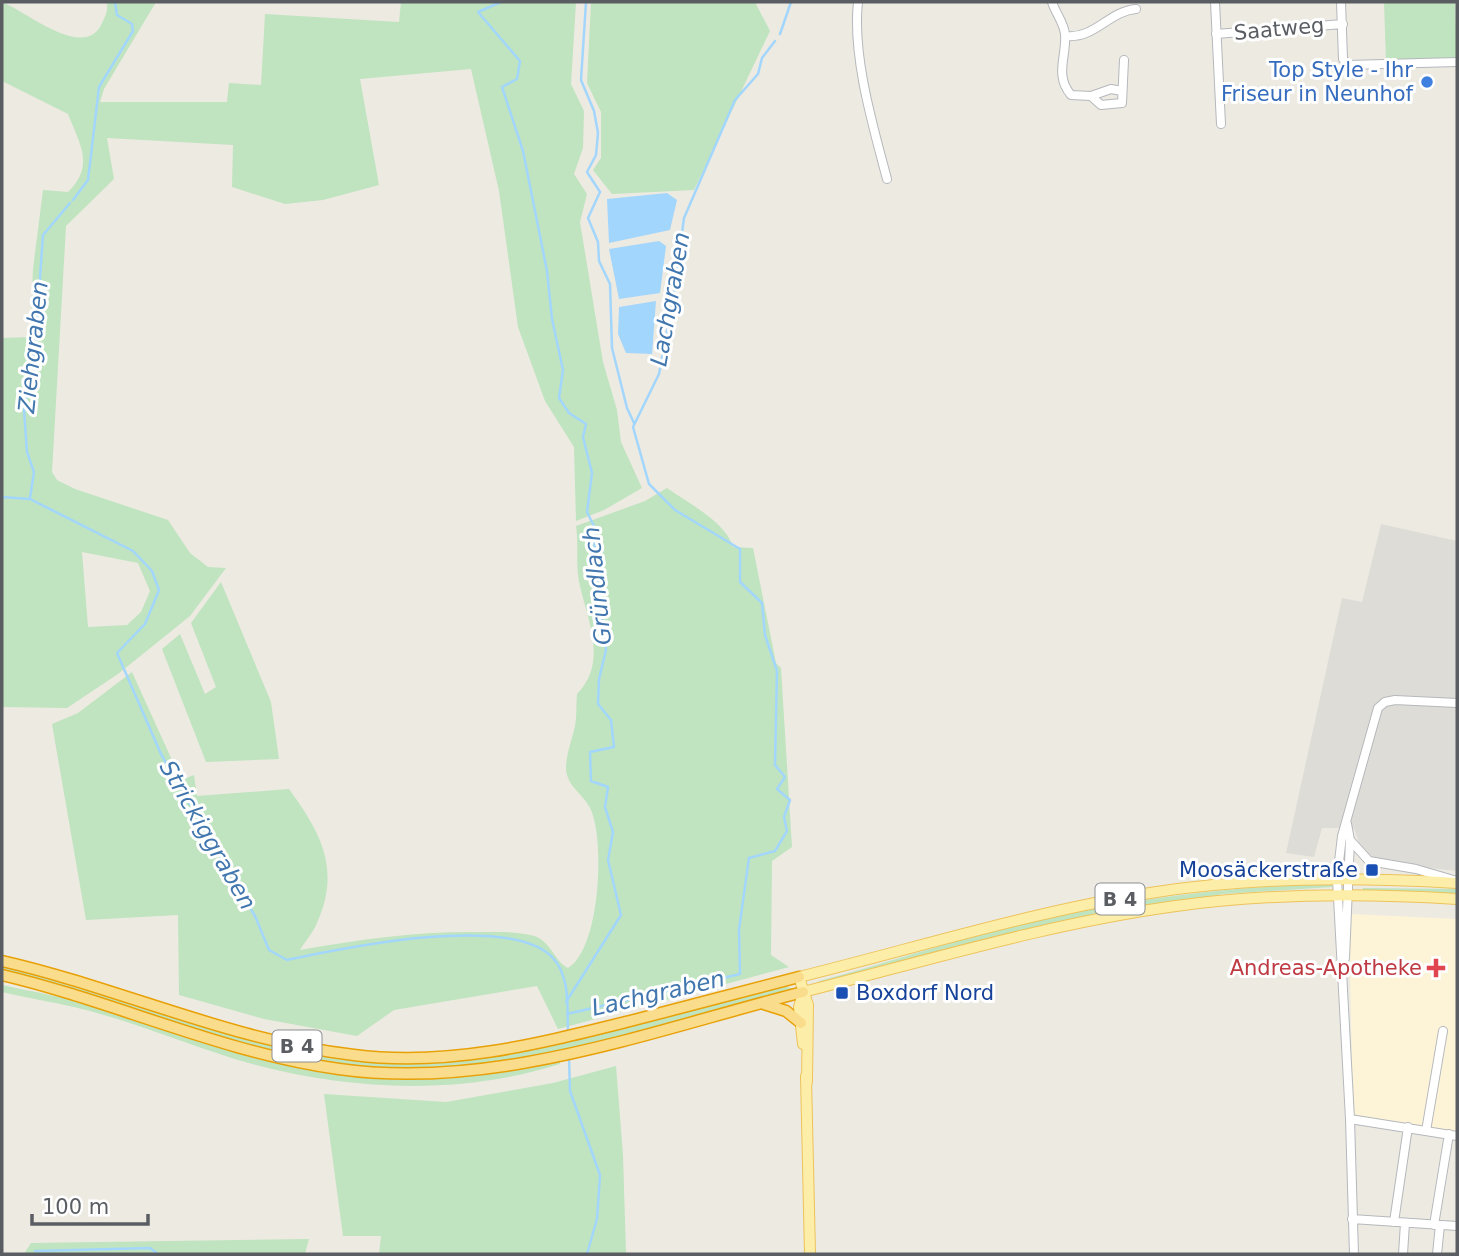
<svg xmlns="http://www.w3.org/2000/svg" width="1459" height="1256" viewBox="0 0 1459 1256" font-family="'DejaVu Sans',sans-serif">
<style>
.commercial{fill:#fdf4d7}
.industrial{fill:#dedcd7}
.green{fill:#bfe4bf;fill-rule:evenodd}
.water{fill:#a3d6fc}
.lines{fill:none;stroke-linecap:round;stroke-linejoin:round}
.stream{stroke:#a3d6fc;stroke-width:2.5}
.minor-casing{stroke:#b5b8bc;stroke-width:10}
.major-casing{stroke:#edc35b;stroke-width:12}
.highway-casing{stroke:#e8a007;stroke-width:13}
.minor{stroke:#fff;stroke-width:8}
.major{stroke:#fceea8;stroke-width:10}
.highway{stroke:#fadd8c;stroke-width:10}
.shop-dot{fill:#3f7fe0;stroke:#fff;stroke-width:2.5}
.transit-dot{fill:#1a4fb4;stroke:#fff;stroke-width:2.5}
.health-dot{fill:#e0444e;stroke:#fff;stroke-width:2.5}
.labels{text-anchor:middle;stroke-width:6;stroke-linejoin:round;paint-order:stroke}
.shield{fill:#fff;stroke:#8c8e92;stroke-width:2}
.shield-label{font-size:19px;font-weight:bold;fill:#5a5e63}
.street-label{font-size:21px;fill:#5a5e63;stroke:#fff}
.shop-label{font-size:21px;fill:#366cbe;stroke:#fff;text-anchor:end}
.transit-label{font-size:21px;fill:#164399;stroke:#fff;text-anchor:end}
.health-label{font-size:21px;fill:#be3a42;stroke:#fff;text-anchor:end}
.water-label{font-size:23px;font-style:italic;fill:#4177ae;stroke:#fff}
</style>
<rect width="100%" height="100%" fill="#edeae2"/>
<!-- commercial -->
<path class="commercial" d="M1351 914 1457 919V1132L1353 1117 1349 919Z"/>
<!-- industrial -->
<path class="industrial" d="M1381 524 1457 541V871L1376 862 1361 849 1354 828H1322L1314 857 1286 853 1342 598 1362 602Z"/>
<!-- green -->
<path class="green" d="M2 2C26 11 85 62 102 23 106 15 108 10 107 2H156L104 89 100 102H227L229 83 261 85 265 14 399 22 401 2H576L571 84 584 111 583 148 574 174 587 194 580 222 603 362 617 410 621 442 642 488 604 510 576 521 574 447 545 401 518 327 499 191 471 69 360 79 379 185 323 200 285 204 232 187 233 145 107 138 114 179 66 226 52 472 57 480 75 489 168 520 190 553 208 567 226 568 190 616 118 674 67 708 2 707V338L30 337 33 269 43 190 68 192C95 165 80 145 68 114L2 81ZM82 552 138 563 150 591 141 612 127 625 88 627Z
M591 2H755L770 31 694 190 612 194 593 170 601 158V112L587 83Z
M1384 2H1455L1457 60 1386 62Z
M667 488C689 504 725 521 733 547L753 548 776 663 781 668 792 847 772 861 771 955 789 967 558 1029 537 986 394 1010 357 1036 264 1019 179 995 178 915 86 920 52 724 78 713 132 672 181 780 194 775 197 796 289 789C321 833 341 869 317 923 313 933 305 941 300 950 361 939 419 931 481 932 498 932 517 931 534 936 551 941 554 961 568 968 600 949 605 842 591 810 584 794 567 787 566 769 566 754 572 740 575 726 577 716 576 704 577 694 608 662 588 622 580 586 575 567 579 546 576 526L645 501Z
M221 582 271 702 279 759 206 762 162 649 180 634 205 694 216 687 191 623Z
M1332 884V887L1222 894 819 983V981C883 964 945 943 1009 927 1115 901 1222 886 1332 884Z
M1363 888 1457 889V895L1363 891Z
M2 965 204 1027 422 1063 515 1054 782 986 795 989 535 1058 432 1070 352 1067 255 1048 2 971Z
M2 985C33 992 65 997 96 1006 180 1031 260 1064 347 1076 419 1085 490 1077 559 1060L560 1064C462 1095 356 1091 256 1065 200 1050 146 1026 90 1011 61 1003 31 999 2 992Z
M616 1066 623 1155 626 1254H379L381 1236H343L324 1094 446 1102 553 1083Z
M309 1239 305 1254H24L31 1243Z"/>
<!-- water -->
<path class="water" d="M667 193 677 200 670 230 609 243 607 199Z
M659 241 666 246 660 293 619 299 609 249Z
M656 301 652 354 626 353 618 334 619 307Z"/>
<g class="lines">
<!-- stream -->
<path class="stream" d="M501 2 478 12 520 61 517 79 502 87 523 151 547 271 552 319 563 370 559 398 569 413 586 424 583 437 592 473 587 512 594 526 595 563 606 650 599 679 598 704 611 720 614 747 590 752 591 781 608 787 605 807 613 832 608 860 621 915 566 1002
M586 2 581 80 594 111 598 133 596 155 587 172 600 192 588 218 598 242 599 261 610 284 612 348 627 408 634 423
M780 34 791 2
M73 200 88 180 99 87 133 31 132 24 117 15 115 2
M2 497 30 499 133 551 152 571 159 590 145 624 117 653 161 754 255 916 269 950 287 960C344 948 507 913 552 957 571 976 567 1010 568 1034
M30 498 34 472 27 452 24 410 35 348 43 235 70 203
M567 1014 740 974 739 929 749 858 775 851 787 831 784 817 790 800 777 789 785 777 775 765 777 671 765 635 762 603 740 582V549L675 510 649 484 633 427 659 374 673 300 684 218 735 100 758 74 762 58 775 41
M569 1058 570 1091 600 1175 597 1219 587 1254
M35 1251 150 1248 158 1254"/>
<defs>
<path id="minor" d="M858 2C852 56 873 126 887 179
M1052 2C1055 12 1064 23 1065 34 1067 56 1054 75 1071 95L1091 96 1101 105 1122 103 1124 60
M1215 2 1221 124
M1341 2 1343 59 1348 65 1457 62
M1216 34 1343 24
M1066 36C1095 39 1109 11 1136 9
M1091 96 1111 89 1122 91
M1350 840 1369 861 1416 869 1457 881
M1345 958 1350 840 1347 824
M1350 1119 1457 1136
M1426 1131 1443 1031
M1352 1219 1457 1226
M1394 1222 1408 1127
M1434 1225 1449 1134
M1354 1254 1350 1119 1337 879 1342 836 1378 708 1385 702 1395 700 1457 703
M1403 1254 1405 1223
M1437 1254 1440 1225"/>
<path id="major" d="M803 992C926 961 1050 923 1176 906 1269 893 1363 893 1457 899
M803 993 799 1007 803 1044
M806 1076 810 1254
M807 1082 808 1005 799 977C916 948 1031 912 1150 893 1252 877 1354 877 1457 883"/>
<path id="highway" d="M2 961C120 988 232 1041 354 1055 449 1067 538 1044 630 1021 686 1006 743 992 799 977
M2 975C116 1002 223 1053 339 1069 495 1091 653 1030 803 992
M764 1004 786 1011 801 1023"/>
</defs>
<!-- minor casing -->
<use href="#minor" class="minor-casing"/>
<!-- major casing -->
<use href="#major" class="major-casing"/>
<!-- highway casing -->
<use href="#highway" class="highway-casing"/>
<!-- minor -->
<use href="#minor" class="minor"/>
<!-- major -->
<use href="#major" class="major"/>
<!-- highway -->
<use href="#highway" class="highway"/>
</g>
<!-- markers -->
<circle class="shop-dot" cx="1427" cy="82" r="7"/>
<g class="transit-dot">
<rect x="1365" y="863" width="14" height="14" rx="3.5"/>
<rect x="835" y="986" width="14" height="14" rx="3.5"/>
</g>
<path class="health-dot" d="M1432.5 957.5h7v7h7v7h-7v7h-7v-7h-7v-7h7z"/>
<g class="labels">
<!-- shield labels -->
<g class="shield">
<rect x="1095.5" y="883.5" width="49" height="31" rx="5"/>
<rect x="272.5" y="1030.5" width="49" height="31" rx="5"/>
</g>
<g class="shield-label">
<text x="1120" y="906">B 4</text>
<text x="297" y="1053">B 4</text>
</g>
<!-- street labels -->
<g class="street-label">
<text transform="translate(1279 29) rotate(-5)" y="7">Saatweg</text>
</g>
<!-- shop labels -->
<g class="shop-label">
<text x="1413" y="77">Top Style - Ihr<tspan x="1413" dy="24">Friseur in Neunhof</tspan></text>
</g>
<!-- transit labels -->
<g class="transit-label">
<text x="1358" y="877">Moosäckerstraße</text>
<text x="856" y="1000" text-anchor="start">Boxdorf Nord</text>
</g>
<!-- health labels -->
<g class="health-label">
<text x="1422" y="975">Andreas-Apotheke</text>
</g>
<!-- water labels -->
<g class="water-label">
<text transform="translate(670 299) rotate(-80)" y="8">Lachgraben</text>
<text transform="translate(33 347) rotate(-84)" y="8">Ziehgraben</text>
<text transform="translate(597 586) rotate(-96)" y="8">Gründlach</text>
<text transform="translate(208 835) rotate(60)" y="8">Strickiggraben</text>
<text transform="translate(658 993) rotate(-13)" y="8">Lachgraben</text>
</g>
</g>
<!-- border -->
<rect width="1459" height="1256" fill="none" stroke="#5a5e63" stroke-width="7"/>
<!-- scale -->
<path d="M32 1214v10h116v-10" fill="none" stroke="#5a5e63" stroke-width="3.5"/>
<text x="42" y="1214" font-size="21" fill="#5a5e63" stroke="#ffffff" stroke-width="5" paint-order="stroke">100 m</text>
</svg>
